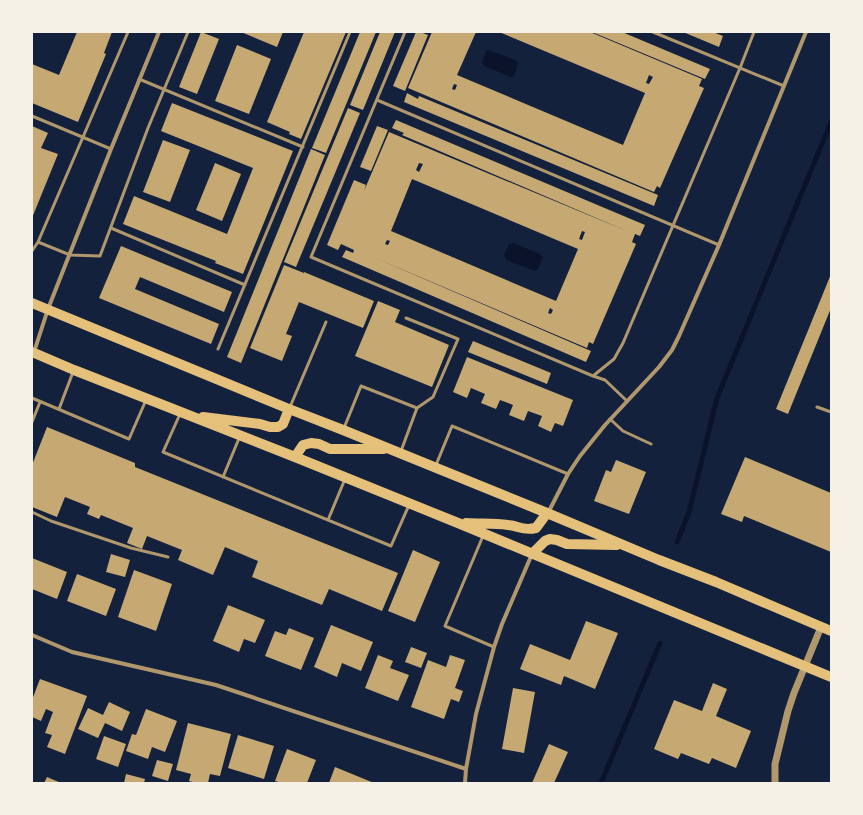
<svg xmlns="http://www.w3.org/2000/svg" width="863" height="815" viewBox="0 0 863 815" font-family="'IBM Plex Sans',sans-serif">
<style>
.water{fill:#0b132b}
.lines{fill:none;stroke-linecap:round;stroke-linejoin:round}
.stream{stroke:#0b132b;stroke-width:5}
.building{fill:#c6a872;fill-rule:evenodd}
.service{stroke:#b1986c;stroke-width:3}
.minor{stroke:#b1986c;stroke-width:4}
.tertiary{stroke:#b1986c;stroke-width:7}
.primary{stroke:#e5c07b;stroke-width:10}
</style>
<rect width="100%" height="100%" fill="#14213d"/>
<!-- water -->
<path class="water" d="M489 50 517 61 518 64 514 76 511 77 484 66 482 63 486 51Z
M513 243 540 254 543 257 538 269 535 271 507 260 504 255 509 244Z"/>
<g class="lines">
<!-- stream -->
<path class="stream" d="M677 542 689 512 717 398 831 122
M601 783 660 643"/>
</g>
<!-- building -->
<path class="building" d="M77 32H112L104 53 106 54 78 122 32 103V64L59 75Z
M201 32 219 39 197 94 179 87Z
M241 32H283L277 47Z
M304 32H346L301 139 289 134 290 132 267 122Z
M360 32H376L326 153 312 148Z
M380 32H395L363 110 350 105Z
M416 32H420L428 35 405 91 393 86Z
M432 32H476L457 75 623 145 645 93 499 32H590L702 79 699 86 704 88 660 188 657 186 654 192 408 88ZM649 75 653 77 649 84 646 83ZM454 84 457 85 455 90 452 89Z
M592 32H622L710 69 705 79Z
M683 32H713L723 36 719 47Z
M237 45 271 59 249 114 215 101Z
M407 93 418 99 419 96 658 195 654 206 404 102Z
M172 103 293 151 243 274 215 263 216 261 123 224 134 196 227 234 253 168 161 131Z
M348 108 360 113 296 267 284 262Z
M396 120 645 225 640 236 635 234 632 242 636 244 593 344 589 342 587 348 373 257 591 351 586 362 342 257 346 250 353 253 354 250 341 244 338 250 327 245 354 180 366 185 364 191 389 132 629 232 402 135 404 133 392 128ZM419 163 423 164 419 172 416 170ZM412 179 578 249 556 301 391 231ZM582 231 585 232 582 240 579 239ZM387 240 390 241 388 245 385 244ZM550 308 553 310 551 314 548 313Z
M32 126 48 133 41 148 58 154 32 218Z
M377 126 388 130 371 171 360 167Z
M163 140 190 150 170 202 143 192Z
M311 149 325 155 241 363 227 357Z
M215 163 241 174 222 221 196 210Z
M121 246 232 292 224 312 140 277 135 289 219 324 211 344 99 298Z
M284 265 304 273V272L374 301 363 328 299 302 286 334 292 336 282 361 250 348Z
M831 274V308L788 414 776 409Z
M378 301 400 310 395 322 449 345 432 387 355 356Z
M473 341 551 373 547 384 468 352Z
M467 357 573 400 563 426 555 423 551 432 538 426 542 416 528 411 524 421 509 415 513 405 500 400 496 409 481 403 485 394 471 388 467 398 453 392Z
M47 427 135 463V467L398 573 382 611 329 589 322 605 252 577 258 561 225 547 213 575 178 560 182 550 147 536 142 549 127 543 133 528 101 515 99 519 87 514 90 507 65 497 57 517 32 507V465Z
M745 457 831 493V552L744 516 742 522 721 514Z
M616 460 646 472 629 514 594 501 606 470 611 472Z
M413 550 440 562 415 622 388 611Z
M111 554 130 560 125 577 106 572Z
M32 558 67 572 57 599 32 589Z
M134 570 172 584 156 631 118 617Z
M77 574 116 589 106 616 67 601Z
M228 605 265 620 255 643 244 639 239 652 213 641Z
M586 621 618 633 595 689 564 676 561 685 520 669 530 644 570 660Z
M331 625 373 642 361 671 342 663 337 677 314 667Z
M289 628 314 638 301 670 265 656 275 631 286 635Z
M411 647 427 653 421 668 405 662Z
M378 655 393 661 390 668 409 675 398 701 365 688Z
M450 655 465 660 455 688 463 691 459 702 451 699 444 719 411 707 428 660 446 667Z
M40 679 87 696 65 754 47 747 52 735 45 733 53 712 46 709 41 721 32 717V700Z
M713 683 727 689 716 716 751 731 736 768 712 758 709 764 681 753 678 759 654 749 674 700 702 711Z
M513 688 535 692 524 753 502 749Z
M109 702 130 712 122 731 105 723 98 738 78 729 88 708 103 715Z
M146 709 177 721 165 752 152 747 148 759 126 751 132 734 136 735Z
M188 723 231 734 220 776 210 774 208 783H196L189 781 191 774 176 770Z
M238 735 274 746 264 779 228 768Z
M104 736 126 744 118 767 96 759Z
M549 744 568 752 554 783H532Z
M287 749 316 760 307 783H282L275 781Z
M157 760 173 764 168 781 152 776Z
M335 767 374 783H329Z
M126 774 145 779 144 783H124Z
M47 777 61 783H44Z"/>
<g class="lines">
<!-- service -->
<path class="service" d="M405 32 311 257 593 376 605 380 627 401
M653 32 784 86
M139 79 303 147
M377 100 719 245
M32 116 111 149
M111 228 245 285
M38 242 70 255 100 256 148 128 188 32
M32 251 38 242 128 32
M218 349 350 32
M593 376 614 359 623 343 740 68 754 32
M32 398 129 439 146 400
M290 407 326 322
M817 407 831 412
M59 409 73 372
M180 414 163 452 391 546 409 505
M610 419 623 431 651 444
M32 422 40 402
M344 428 361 386 417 408
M401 451 417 408 433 397 458 339 406 318
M436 465 452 426 568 474
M223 477 240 436
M32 512 51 521 131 548 168 557
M328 520 345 479
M483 536 445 626 494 647"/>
<!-- minor -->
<path class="minor" d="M34 352 48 309 111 149 159 32
M548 513 568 474 580 456 605 425 659 367 672 350 679 336 719 245 806 32
M32 635 72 652 216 685 466 769
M465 783 466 769 476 714 494 647 502 624 532 554"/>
<!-- tertiary -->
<path class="tertiary" d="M775 783V764L788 711 794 693 821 627"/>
<!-- primary -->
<path class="primary" d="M32 303 289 409 343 430 547 513 659 560 716 582 831 631
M32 352 74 370 295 457 458 523 831 677
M203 417 260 424 270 427H278L283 424 289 409
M295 457 303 445 311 443 319 444 330 449H384
M466 523C480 524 494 523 508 525 520 526 522 531 536 528L547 513
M532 554 545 541 550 539 557 540 567 544 617 545"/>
</g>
<!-- border -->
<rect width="863" height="815" fill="none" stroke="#f6f1e7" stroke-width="66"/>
</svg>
